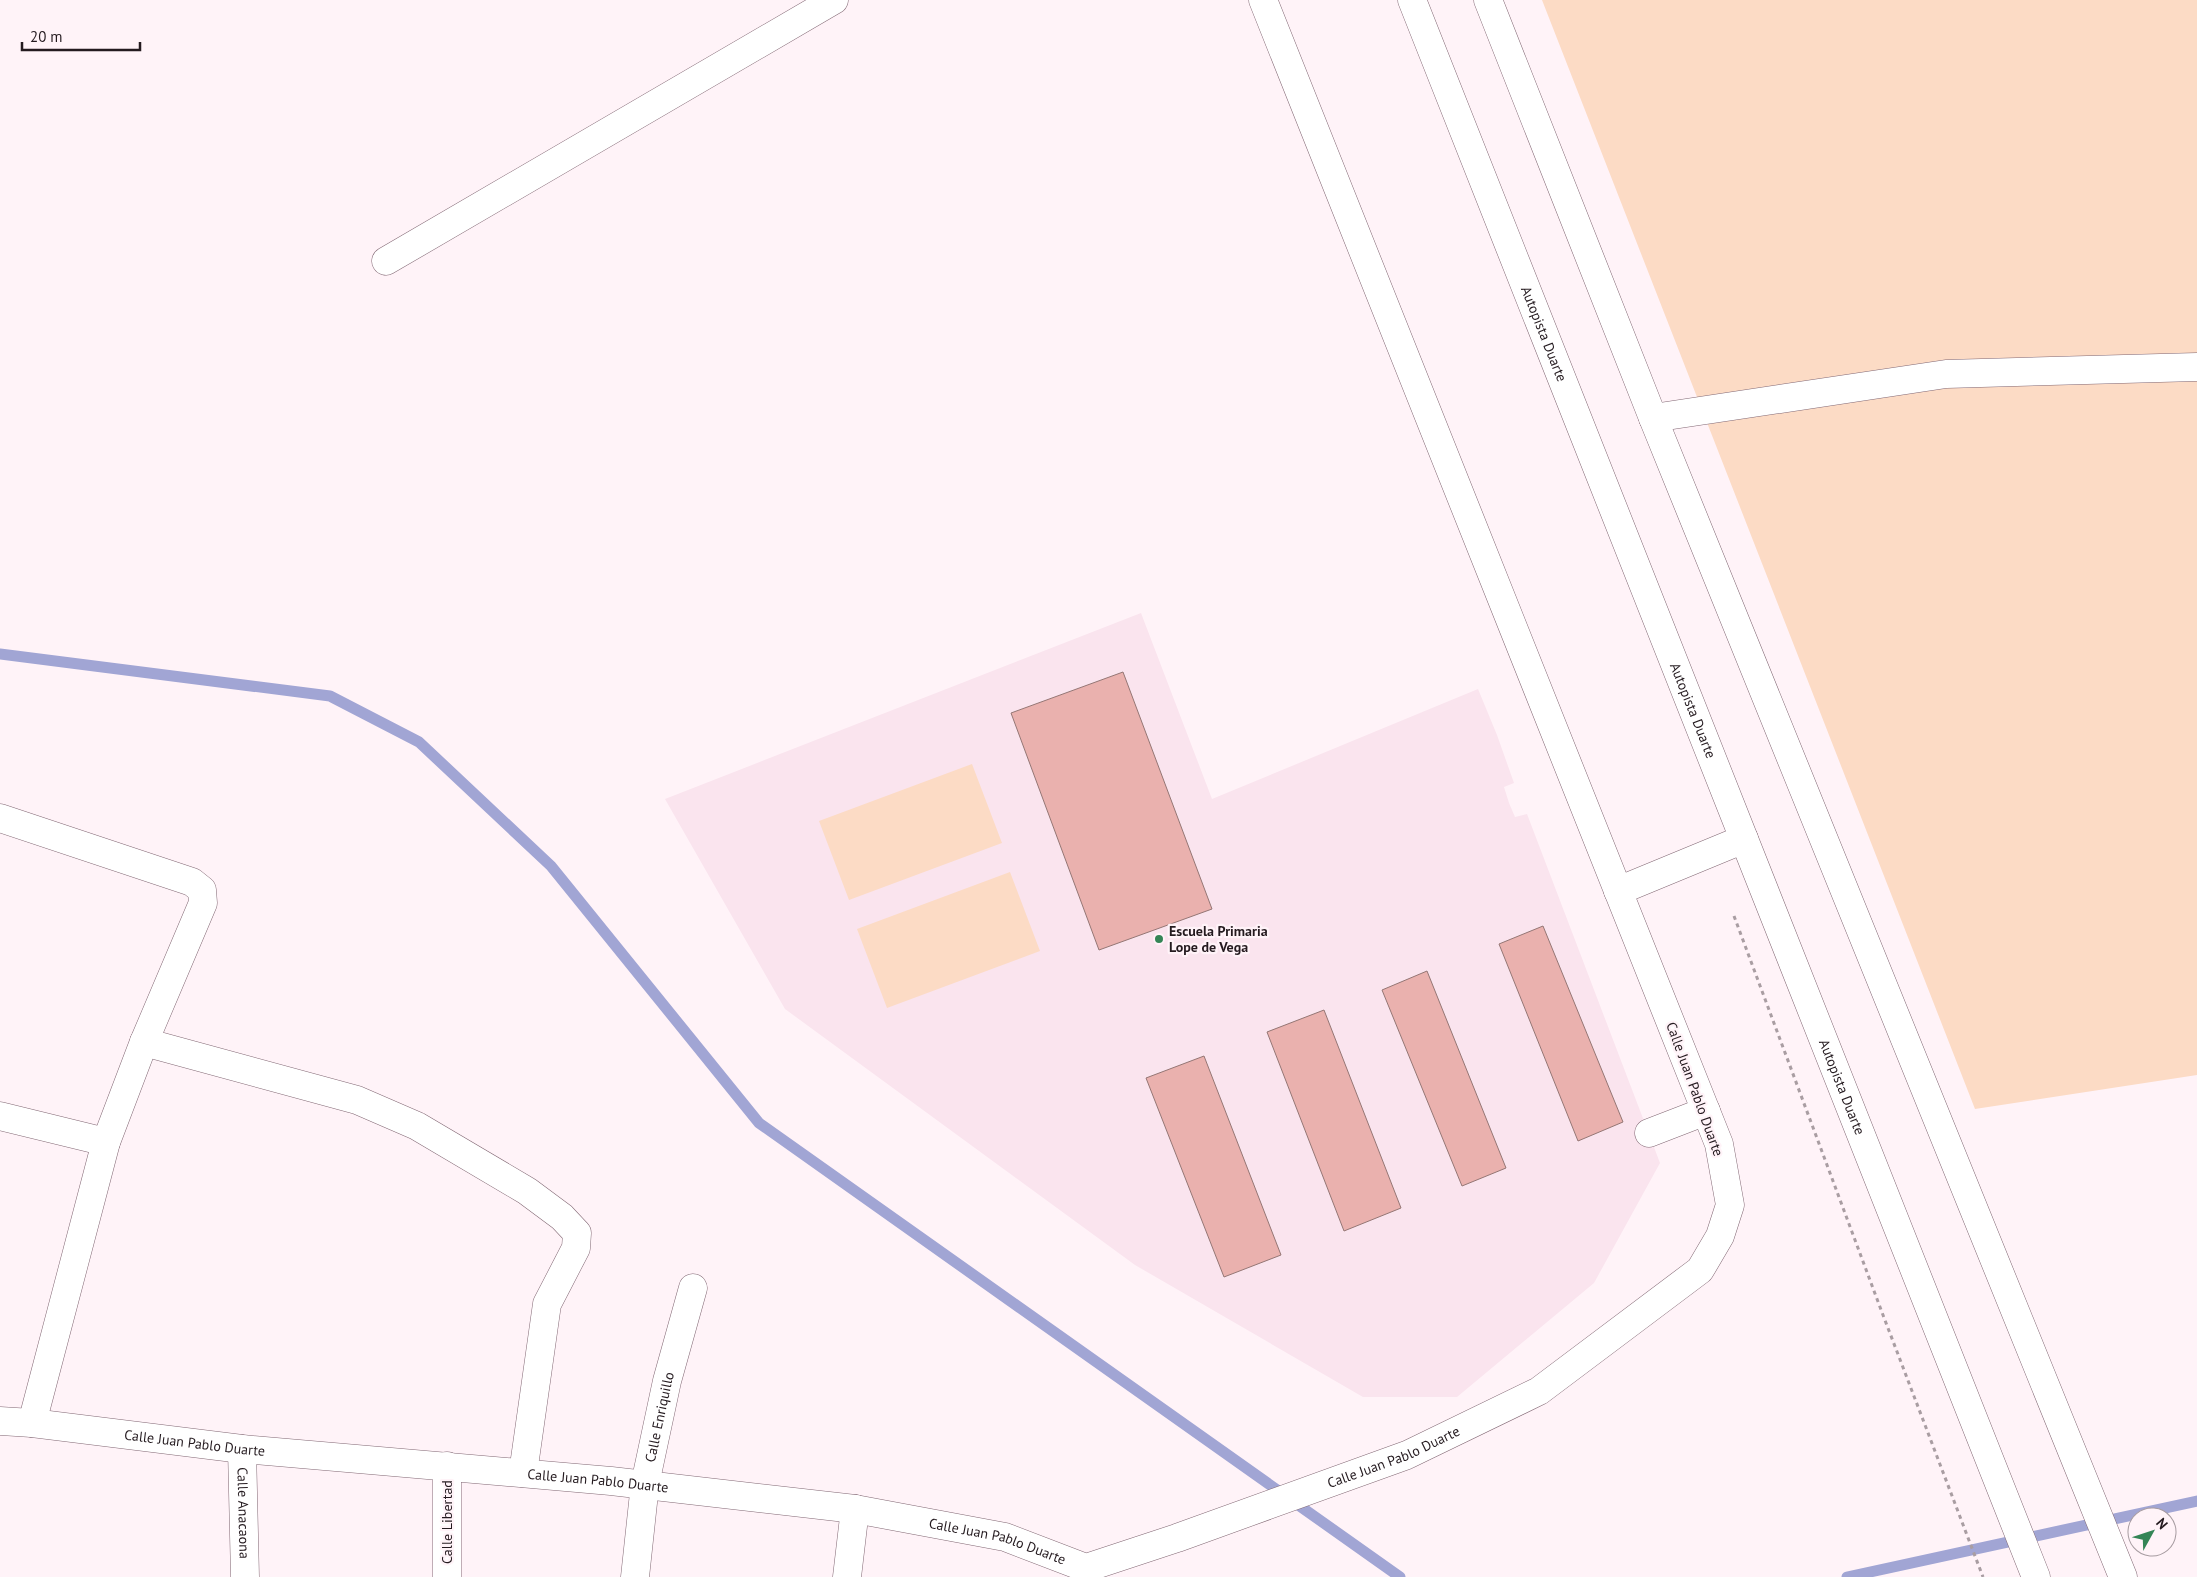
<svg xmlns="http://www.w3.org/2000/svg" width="2197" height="1577" viewBox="0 0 2197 1577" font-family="'PT Sans',sans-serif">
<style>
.built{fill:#fae4ee}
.green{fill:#fcdbc5}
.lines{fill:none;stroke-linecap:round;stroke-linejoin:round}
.stream{stroke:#a1a5d4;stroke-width:11}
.building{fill:#eab1ae;stroke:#947674}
.minor-casing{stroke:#826874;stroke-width:29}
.highway-casing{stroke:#826874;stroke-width:29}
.path{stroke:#a99da2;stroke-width:3;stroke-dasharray:4 4;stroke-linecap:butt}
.minor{stroke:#fff;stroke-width:28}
.highway{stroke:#fff;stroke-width:28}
.poi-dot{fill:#348556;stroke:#fff3f8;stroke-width:2}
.labels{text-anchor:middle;stroke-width:4.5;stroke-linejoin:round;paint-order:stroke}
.street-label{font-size:14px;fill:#241a1f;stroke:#fff3f8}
.poi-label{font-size:14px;font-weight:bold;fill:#241a1f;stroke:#fff3f8;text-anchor:start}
</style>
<rect width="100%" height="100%" fill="#fff3f8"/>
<!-- built -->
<path class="built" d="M1141 613 1212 799 1478 689 1497 735 1514 783 1504 787 1509 803 1515 817 1527 814 1660 1163 1594 1283 1457 1397H1363L1135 1265 785 1009 665 799Z"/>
<!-- green -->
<path class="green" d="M1542 0H2197V1075L1975 1109Z
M972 764 1002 843 849 900 819 821Z
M1010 872 1040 951 887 1008 857 929Z"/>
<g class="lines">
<!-- stream -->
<path class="stream" d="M0 654 330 696 419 742 551 866 759 1123 1400 1577
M1847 1577 2197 1501"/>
</g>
<!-- building -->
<path class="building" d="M1123 672 1212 909 1099 950 1011 713Z
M1543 926 1623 1122 1578 1141 1499 944Z
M1427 971 1506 1168 1462 1186 1382 990Z
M1324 1010 1401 1208 1344 1231 1267 1032Z
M1204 1056 1281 1255 1224 1277 1146 1078Z"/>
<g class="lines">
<defs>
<g id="minor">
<path d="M386 261 834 0"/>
<path d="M1653 418 1946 374 2197 367"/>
<path d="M0 818 192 882 202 890 203 903 144 1042 106 1142 32 1423"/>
<path d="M1618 891 1744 839"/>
<path d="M144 1042 357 1100 417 1126 527 1191 562 1217 577 1233 576 1248 547 1304 523 1473"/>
<path d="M0 1116 106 1142"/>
<path d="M1649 1133 1706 1111"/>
<path id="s1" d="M0 1421 32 1423 242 1449 611 1481 855 1509 1005 1537 1086 1568 1177 1538 1407 1455 1539 1391 1700 1270 1720 1236 1730 1205 1719 1144 1263 0"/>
<path id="s2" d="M242 1449 245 1577"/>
<path d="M447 1577V1466"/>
<path id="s3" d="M635 1577 645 1484 667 1381 693 1288"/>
<path d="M847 1577 855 1509"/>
</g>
<g id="highway">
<path id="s4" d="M1412 0 2036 1577"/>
<path d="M1488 0 1653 418 2123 1577"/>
</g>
</defs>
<!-- minor casing -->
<use href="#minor" class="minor-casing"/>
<!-- highway casing -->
<use href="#highway" class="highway-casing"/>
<!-- path -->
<path class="path" d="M1734 916 1883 1315 1983 1577"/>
<!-- minor -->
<use href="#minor" class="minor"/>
<!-- highway -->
<use href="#highway" class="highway"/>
</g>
<!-- markers -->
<circle class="poi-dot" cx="1159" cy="939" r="5"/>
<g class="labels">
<!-- street labels -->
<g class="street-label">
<text dy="5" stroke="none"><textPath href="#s4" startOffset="359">Autopista Duarte</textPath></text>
<text dy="5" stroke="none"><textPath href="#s4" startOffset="764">Autopista Duarte</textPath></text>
<text dy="5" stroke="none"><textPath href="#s4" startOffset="1169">Autopista Duarte</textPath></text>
<text transform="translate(1695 1089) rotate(70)" y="5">Calle Juan Pablo Duarte</text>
<text dy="5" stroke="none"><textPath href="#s3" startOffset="162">Calle Enriquillo</textPath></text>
<text dy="5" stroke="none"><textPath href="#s1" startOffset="196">Calle Juan Pablo Duarte</textPath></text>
<text dy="5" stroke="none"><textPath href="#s1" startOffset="1426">Calle Juan Pablo Duarte</textPath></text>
<text dy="5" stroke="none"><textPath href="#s1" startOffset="601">Calle Juan Pablo Duarte</textPath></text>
<text dy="5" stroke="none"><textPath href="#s2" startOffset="64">Calle Anacaona</textPath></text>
<text transform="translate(447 1522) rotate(-90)" y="5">Calle Libertad</text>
<text dy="5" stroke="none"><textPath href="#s1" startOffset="1006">Calle Juan Pablo Duarte</textPath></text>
</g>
<!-- poi labels -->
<g class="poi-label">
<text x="1169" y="936">Escuela Primaria<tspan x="1169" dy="16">Lope de Vega</tspan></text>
</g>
</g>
<!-- north arrow -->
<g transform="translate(2152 1532) rotate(50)"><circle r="24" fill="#fff3f8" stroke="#a79ca1"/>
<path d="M0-4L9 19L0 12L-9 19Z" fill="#348556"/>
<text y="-8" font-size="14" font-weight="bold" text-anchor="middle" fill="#241a1f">N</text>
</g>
<!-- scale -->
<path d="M22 42v8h118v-8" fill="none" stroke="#241a1f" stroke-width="2.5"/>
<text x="30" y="42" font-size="15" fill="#241a1f" stroke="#fff3f8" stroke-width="4" paint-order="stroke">20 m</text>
</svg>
